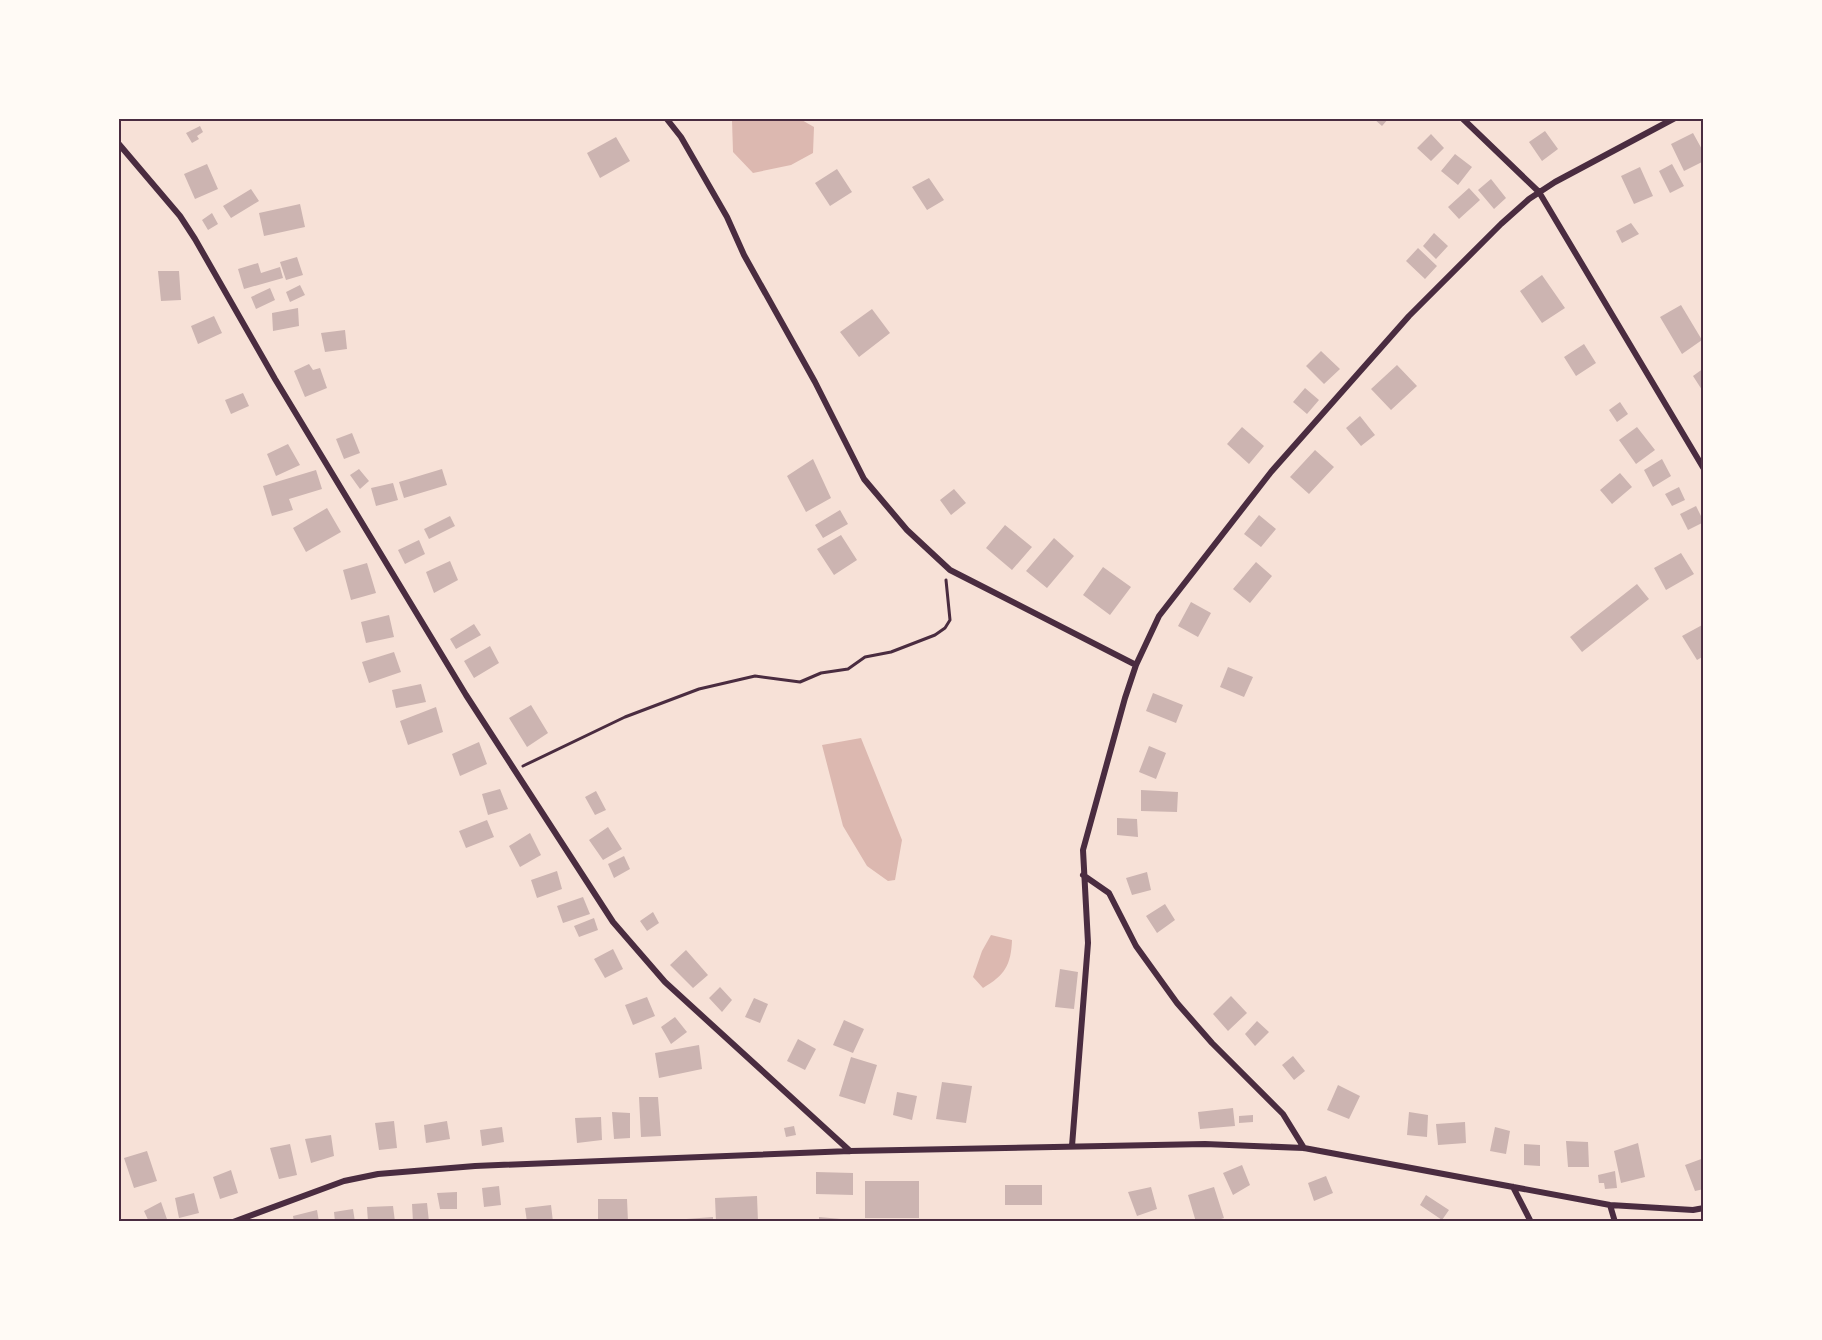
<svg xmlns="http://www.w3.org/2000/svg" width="1822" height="1340" viewBox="0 0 1822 1340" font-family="'Sofia Sans Condensed',sans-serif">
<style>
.water{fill:#dcb8b0}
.building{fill:#ccb4b1}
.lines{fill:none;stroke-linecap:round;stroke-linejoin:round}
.path{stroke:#4a2c40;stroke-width:3}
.minor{stroke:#4a2c40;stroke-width:6}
.neatline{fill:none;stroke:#4a2c40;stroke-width:2}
</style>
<rect width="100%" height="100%" fill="#f7e1d7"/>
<!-- water -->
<path class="water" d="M735 119H800L814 127 813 153 791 165 753 173 733 152 732 120Z
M861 738 902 840 895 880 888 881 867 866 843 826 822 745Z
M991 935 1012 940C1011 965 1005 975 983 988L973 977 982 951Z"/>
<!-- building -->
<path class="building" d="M1373 118H1389L1382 126Z
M200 126 203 132 197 136 199 139 192 143 186 133Z
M1545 131 1558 149 1542 161 1529 142Z
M1693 133 1704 153V161L1684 171 1671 144Z
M1431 134 1444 148 1431 161 1417 148Z
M616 137 630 161 600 178 587 153Z
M1455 154 1472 167 1458 185 1441 171Z
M207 164 218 189 195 199 184 174Z
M1672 164 1684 186 1670 193 1659 171Z
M1640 167 1653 196 1634 204 1621 176Z
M837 169 852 192 830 206 815 183Z
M929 178 944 200 927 210 912 187Z
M1491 179 1506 198 1494 209 1478 190Z
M1469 188 1480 200 1459 219 1448 207Z
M251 189 259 201 231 218 223 206Z
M300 204 305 227 264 236 259 213Z
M212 213 218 224 208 230 202 220Z
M1631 223 1639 234 1622 243 1616 231Z
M1434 233 1448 246 1436 259 1423 246Z
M1418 248 1437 266 1425 279 1406 261Z
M297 257 303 275 286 280 280 262Z
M258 263 261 273 280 267 283 278 244 289 238 269Z
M158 271H179L181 300 161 301Z
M1542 275 1565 308 1542 323 1520 291Z
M300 285 305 295 290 302 286 292Z
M270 288 275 300 256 309 251 297Z
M1681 305 1702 340 1682 354 1660 317Z
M298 308 299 326 273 331 272 313Z
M872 309 890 333 859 357 840 332Z
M214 316 222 333 198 344 191 326Z
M345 330 347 349 325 352 321 333Z
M1584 344 1596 363 1576 376 1564 357Z
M1321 351 1340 369 1324 384 1306 366Z
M309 364 313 370 320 368 327 388 305 397 294 371Z
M1397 365 1417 386 1391 410 1371 389Z
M1704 368V393L1693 376Z
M1305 388 1319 400 1307 414 1293 402Z
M243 393 249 406 231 414 225 400Z
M1620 402 1628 414 1617 422 1609 410Z
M1360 416 1375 435 1361 446 1346 428Z
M1242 427 1264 446 1249 464 1227 444Z
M1637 427 1655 450 1636 464 1619 440Z
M352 433 360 453 344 459 336 439Z
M288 444 300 465 276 476 267 454Z
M1315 450 1334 467 1309 494 1290 477Z
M813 459 831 498 806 512 787 476Z
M1662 459 1671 476 1653 487 1644 470Z
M359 469 369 481 360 489 350 475Z
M442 469 447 485 404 498 399 482Z
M316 470 322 489 289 499 293 510 272 516 263 486Z
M1620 473 1632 487 1612 504 1600 490Z
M393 483 398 500 376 506 371 488Z
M1679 487 1685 500 1672 506 1665 494Z
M954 489 966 503 951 515 940 500Z
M1696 506 1704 522 1688 530 1680 514Z
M327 508 341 532 306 552 293 528Z
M840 510 848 524 823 538 815 525Z
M1259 515 1276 529 1261 547 1244 534Z
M450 516 455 526 429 539 424 529Z
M1005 525 1032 547 1012 570 986 548Z
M841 535 857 560 834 575 817 549Z
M1054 538 1074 556 1047 588 1026 571Z
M419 540 425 554 405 564 398 550Z
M1681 553 1694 574 1666 590 1654 568Z
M450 561 458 580 434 593 426 572Z
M1256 562 1272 576 1250 603 1233 589Z
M367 563 376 593 351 600 343 570Z
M1103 567 1131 587 1110 615 1083 595Z
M1637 584 1649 599 1582 652 1570 637Z
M1191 602 1211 613 1198 637 1178 626Z
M389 615 394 637 366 643 361 622Z
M474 624 481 635 456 649 450 639Z
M1704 624V656L1697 660 1682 636Z
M490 646 499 663 474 678 464 661Z
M394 652 401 672 369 683 362 662Z
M1228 667 1253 677 1244 697 1220 687Z
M421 684 426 702 396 708 392 690Z
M1153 693 1183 705 1176 723 1146 711Z
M531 705 548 733 527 747 509 718Z
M436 707 443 732 408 745 400 721Z
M479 742 487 764 460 776 452 754Z
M1149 746 1166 753 1156 779 1139 772Z
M500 789 508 809 488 815 482 794Z
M1141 790 1178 792 1177 812 1141 811Z
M596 791 606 810 595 815 585 797Z
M1117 818 1137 819 1138 837 1117 835Z
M487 820 494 837 466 848 459 831Z
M608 827 622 849 603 860 589 840Z
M530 833 541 855 520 867 509 846Z
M624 856 630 869 614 878 608 864Z
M557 871 562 889 537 898 531 880Z
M1147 872 1151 890 1132 895 1126 878Z
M583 897 590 914 563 923 557 906Z
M1165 904 1175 920 1157 933 1146 916Z
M653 912 659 923 647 931 640 921Z
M594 918 598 930 579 937 574 926Z
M613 949 623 969 605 978 594 959Z
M686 950 708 975 693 988 670 965Z
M1060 969 1078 972 1074 1009 1055 1007Z
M720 987 732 1000 722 1012 709 998Z
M1231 996 1247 1013 1228 1031 1213 1014Z
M647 997 655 1016 633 1025 625 1005Z
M754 998 768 1004 760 1023 745 1017Z
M675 1017 687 1032 671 1044 661 1027Z
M844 1020 864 1029 853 1053 833 1045Z
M1257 1021 1269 1032 1255 1046 1245 1034Z
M798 1039 816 1049 805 1070 787 1061Z
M699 1045 702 1069 659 1078 655 1053Z
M1293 1056 1305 1071 1294 1080 1282 1065Z
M851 1057 877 1065 865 1104 839 1096Z
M942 1082 972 1086 966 1123 936 1119Z
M1338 1085 1360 1096 1349 1119 1327 1110Z
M897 1092 917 1096 912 1120 893 1115Z
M639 1097H658L661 1136 641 1137Z
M1233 1108 1235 1126 1200 1129 1198 1112Z
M612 1112 630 1113V1138L614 1139Z
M1409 1112 1428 1115 1427 1137 1407 1135Z
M1253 1115V1122L1239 1123V1116Z
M601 1117 602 1140 577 1143 575 1118Z
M394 1121 397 1148 379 1150 375 1123Z
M447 1121 450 1139 426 1143 424 1125Z
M1465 1122 1466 1143 1438 1145 1436 1124Z
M794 1126 796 1135 786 1137 784 1128Z
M502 1127 504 1142 482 1146 480 1130Z
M1495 1127 1510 1131 1506 1154 1490 1151Z
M331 1135 334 1156 311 1163 305 1139Z
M1566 1141 1588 1142 1589 1167H1568Z
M1638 1143 1645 1177 1621 1183 1614 1151Z
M290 1144 297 1175 279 1179 270 1148Z
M1524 1144 1540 1145V1166L1524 1165Z
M147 1151 157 1181 134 1188 124 1158Z
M1704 1158V1189L1695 1191 1685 1165Z
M1242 1165 1250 1185 1233 1195 1223 1173Z
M231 1170 238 1193 220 1199 213 1177Z
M1615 1171 1617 1188 1605 1189 1604 1183H1599L1598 1175Z
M816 1172 853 1173V1195L816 1194Z
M1326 1176 1333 1193 1314 1201 1308 1183Z
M865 1181H919V1218H865Z
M1005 1185H1042V1205H1005Z
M499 1186 501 1205 484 1207 482 1188Z
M1151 1187 1157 1209 1137 1216 1128 1192Z
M1214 1187 1224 1218 1212 1222H1196L1188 1195Z
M457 1192V1209H440L437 1193Z
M194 1193 199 1213 179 1218 175 1198Z
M1426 1195 1449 1210 1442 1220 1420 1205Z
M757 1196 758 1222H716L715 1198Z
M598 1199H627L628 1222H598Z
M161 1202 168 1222H149L144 1211Z
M427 1203 429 1222H413L412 1204Z
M551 1205 553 1222H527L525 1208Z
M393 1206 395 1222H368L367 1207Z
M353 1209 355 1222H335L334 1212Z
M317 1210 319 1222H294L293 1216Z
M713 1217V1222H673V1220Z
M819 1217 852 1220V1222H819Z"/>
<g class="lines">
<!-- path -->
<path class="path" d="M523 766 625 717 699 689 755 676 800 682 821 673 848 669 865 657 891 652 935 635 945 628 950 620 946 580"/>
<!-- minor -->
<path class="minor" d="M666 118 681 137 727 217 744 255 815 382 864 479 907 530 950 570 1136 665
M1462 118 1539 192 1704 469
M118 143 180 216 195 239 275 379 466 695 613 922 665 982 850 1151
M1083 875 1109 893 1136 946 1177 1003 1212 1043 1283 1114 1304 1148
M1072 1146 1088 943 1083 850 1125 698 1136 665 1159 616 1271 472 1409 316 1501 224 1529 199 1555 182 1675 118
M1513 1187 1531 1222
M1610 1205 1615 1222
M233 1222 344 1181 378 1174 475 1166 850 1151 1205 1144 1304 1148 1610 1205 1693 1210 1704 1208"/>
</g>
<!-- border -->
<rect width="1822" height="1340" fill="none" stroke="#fffaf5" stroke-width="240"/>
<rect x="120" y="120" width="1582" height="1100" class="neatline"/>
</svg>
